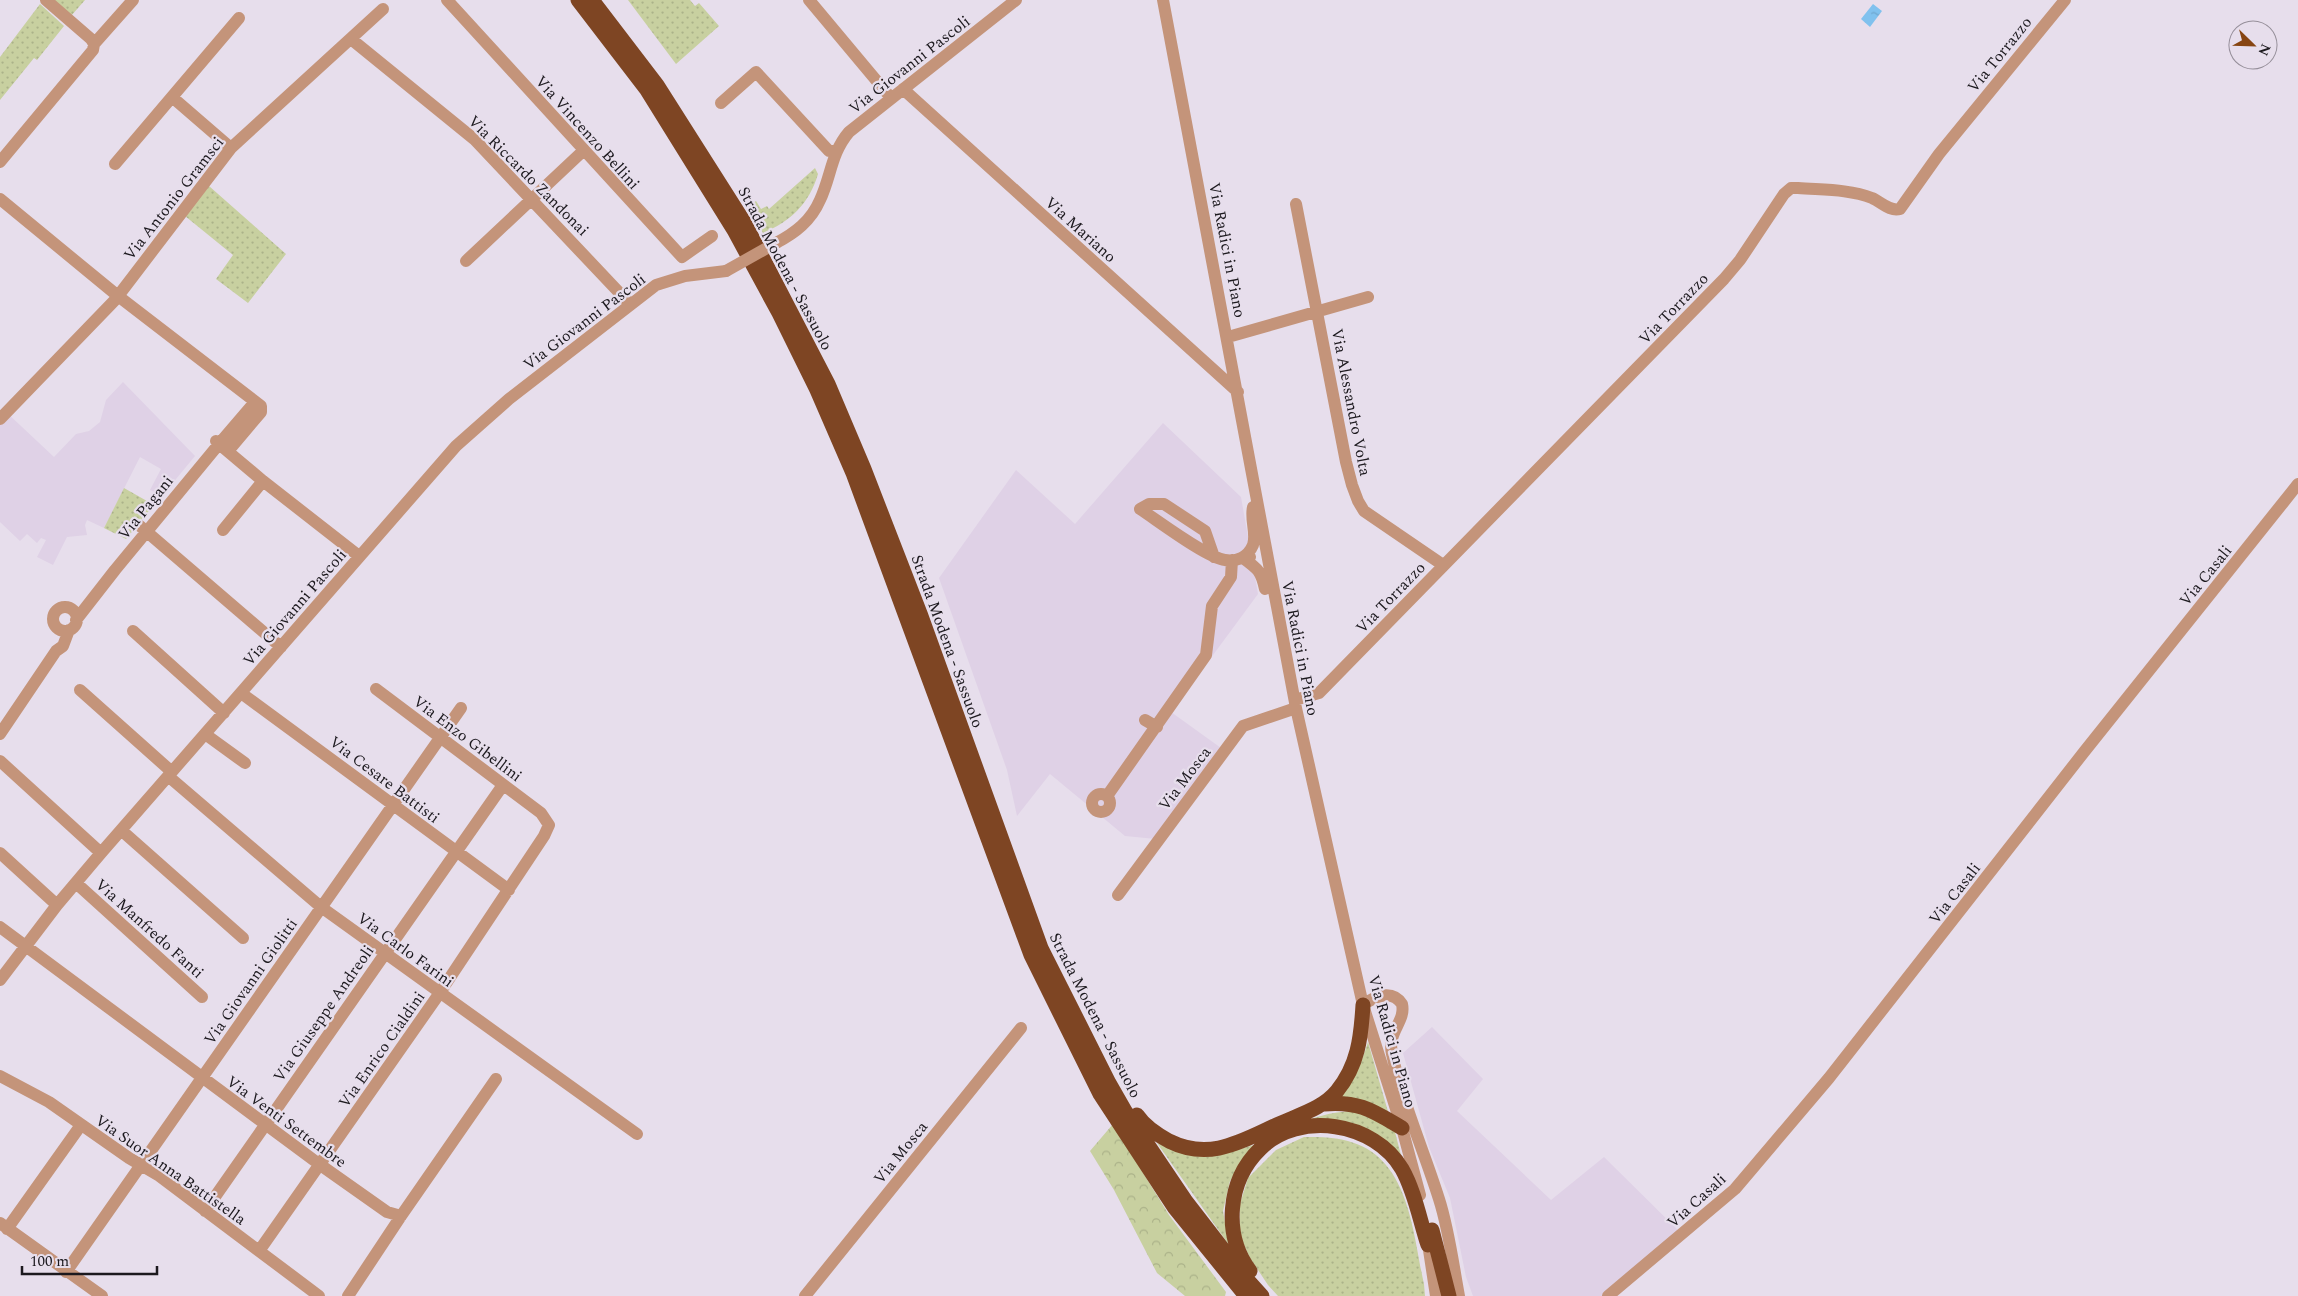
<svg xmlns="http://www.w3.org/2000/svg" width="2298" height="1296" viewBox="0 0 2298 1296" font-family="Spectral,serif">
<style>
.built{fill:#dfd1e6}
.grass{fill:url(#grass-dots)}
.forest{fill:url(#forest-crowns)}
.water{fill:url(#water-ripples)}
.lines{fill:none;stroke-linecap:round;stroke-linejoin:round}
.minor{stroke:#c4947a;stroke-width:12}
.highway{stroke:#7e4523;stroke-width:15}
.minor-bridge{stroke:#c4947a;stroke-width:12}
.labels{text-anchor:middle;stroke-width:4.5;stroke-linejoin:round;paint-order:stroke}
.street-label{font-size:16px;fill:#1c191e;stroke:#e7deec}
</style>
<defs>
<pattern id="grass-dots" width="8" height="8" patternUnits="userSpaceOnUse" patternTransform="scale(1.25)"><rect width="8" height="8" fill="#c8d0a0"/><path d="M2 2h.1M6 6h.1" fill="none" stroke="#abb289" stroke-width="1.8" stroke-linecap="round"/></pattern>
<pattern id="forest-crowns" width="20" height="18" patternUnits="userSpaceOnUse" patternTransform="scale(1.25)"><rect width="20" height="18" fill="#c8d0a0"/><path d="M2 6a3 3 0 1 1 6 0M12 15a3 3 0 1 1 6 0" fill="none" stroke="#abb289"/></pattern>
<pattern id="water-ripples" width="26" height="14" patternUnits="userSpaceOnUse" patternTransform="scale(1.25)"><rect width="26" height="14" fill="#80c1ee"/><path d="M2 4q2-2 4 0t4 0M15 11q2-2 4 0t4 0" fill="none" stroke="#6ea5cc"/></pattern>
</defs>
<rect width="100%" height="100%" fill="#e7deec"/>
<!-- built -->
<path class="built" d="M123 382 195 456 162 496 150 490 161 469 140 457 104 528 87 520 85 525 87 535 67 537 53 565 37 557 46 540 41 538 37 543 27 534 20 541 0 522V416L5 411 54 457 76 434 89 431 100 422 106 400Z
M1163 423 1241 497 1258 594 1171 712 1221 748 1156 839 1125 836 1050 774 1017 816 1007 770 939 578 1016 470 1075 524Z
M1432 1027 1483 1079 1457 1111 1551 1200 1604 1157 1685 1237 1615 1296H1473L1466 1277 1450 1198 1429 1147 1403 1053Z"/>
<!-- grass -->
<path class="grass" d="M53 0H85L71 16Z
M628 0H690L695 6 699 3 719 26 676 64Z
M40 4 64 26 37 60 34 58 0 100V57Z
M815 168 818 174C809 204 791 221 763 233L746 207 756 201 761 209 767 206 769 209Z
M209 186 286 254 248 303 216 279 233 255 185 216Z
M124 488 154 505 126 539 104 528Z
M1368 1042 1389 1115 1339 1099C1354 1081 1361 1064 1368 1042Z
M1354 1111 1372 1116 1395 1132 1403 1163 1380 1140 1292 1127C1313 1117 1330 1112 1354 1111Z
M1304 1137C1321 1137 1338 1137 1354 1143 1410 1162 1413 1235 1424 1284L1425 1296H1278L1268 1285 1250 1258 1240 1236V1204L1248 1178 1276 1150Z
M1157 1143 1187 1155 1213 1156 1254 1145 1230 1181 1223 1211 1229 1245Z"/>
<!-- forest -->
<path class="forest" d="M1113 1124 1169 1215 1226 1292 1225 1296H1185L1157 1273 1114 1190 1090 1151Z"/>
<!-- water -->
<path class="water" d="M1873 4 1882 11 1870 27 1861 19Z"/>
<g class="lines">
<!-- minor -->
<path class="minor" d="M447 0 682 257 712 236
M809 0 891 98
M1163 0 1296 708 1363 1005 1402 1128 1420 1195
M351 39 474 139 630 304
M94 44 133 0
M903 89 1238 392
M172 97 231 148
M721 103 756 72 829 151H836
M0 162 93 50 94 44 91 39 46 0
M115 164 239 18
M0 199 118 296 261 406V412L228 451
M1296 204 1346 462 1352 485 1358 501 1364 511 1443 565
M776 243C795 233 811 221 820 200 831 177 831 153 849 132L1016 0
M466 261 583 151
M1228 337 1368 297
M0 419 115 300 231 148 383 9
M216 441 219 444 255 402
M140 526 281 647
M223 530 263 481
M1214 557 1205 531 1164 504H1149L1140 509C1157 520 1207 558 1225 560 1237 562 1248 557 1253 545 1257 534 1250 520 1253 507
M1250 557 1243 558C1258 569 1261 571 1265 589
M53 619a12 12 0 1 1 24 0a12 12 0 1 1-24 0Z
M76 620 115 570 219 444 263 481 359 556
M133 631 224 713
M80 690 172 772
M241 693 509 890
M1295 700 1319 693 1724 279 1740 260 1784 194 1791 188H1798C1822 190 1849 189 1872 198 1881 202 1890 212 1900 209L1939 154 2065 0
M1145 720 1157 727
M0 734 56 651 63 646 69 630
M205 734 245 763
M0 761 101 853
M168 776 321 907 637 1134
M1092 803a9 9 0 1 1 18 0a9 9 0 1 1-18 0Z
M1107 796 1206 655 1212 606 1231 577 1232 560
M121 830 243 938
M0 853 57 905
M76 883 202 997
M1118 895 1243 726 1296 708
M0 927 319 1164 387 1212 401 1216
M0 980 57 905 101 853 456 446 509 399 656 285 685 276 726 271
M1363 1005C1375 996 1392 989 1402 1004 1406 1022 1387 1031 1392 1054 1403 1104 1424 1151 1439 1199 1449 1230 1453 1264 1459 1296
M0 1076 49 1102 129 1158 158 1175 319 1296
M205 1211 503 785
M0 1223 102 1296
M7 1229 81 1125
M1427 1237 1436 1296
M259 1251 439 994 544 836 549 825 541 813 376 689
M66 1272 461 708
M348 1296 401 1216 496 1079
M805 1296 1021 1028
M1608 1296 1735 1189 1829 1078 2084 752 2298 484"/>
<!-- highway -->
<path class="highway" d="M578 0 647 90 734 230 779 313 817 390 853 473 1031 955 1100 1094 1174 1207 1246 1296
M592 0 657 85 744 222 828 384 864 469 921 616 1041 948 1109 1083 1125 1111 1185 1200 1243 1275 1262 1296
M1324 1104C1360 1101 1373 1111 1402 1128
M1137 1115C1145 1127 1156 1134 1169 1141 1211 1162 1243 1140 1281 1123 1301 1114 1323 1108 1337 1091 1358 1065 1361 1038 1363 1005
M1432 1230 1449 1296
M1250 1271C1223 1235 1227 1181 1260 1149 1299 1110 1375 1122 1402 1169 1415 1192 1420 1221 1428 1245"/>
<!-- minor-bridge -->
<path class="minor-bridge" d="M726 271 776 243"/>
</g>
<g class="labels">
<!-- street labels -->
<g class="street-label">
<text transform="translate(1999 54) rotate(-51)" y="6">Via Torrazzo</text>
<text transform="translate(909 64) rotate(-38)" y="6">Via Giovanni Pascoli</text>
<text transform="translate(588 132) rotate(48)" y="6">Via Vincenzo Bellini</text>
<text transform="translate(529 175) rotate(45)" y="6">Via Riccardo Zandonai</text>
<text transform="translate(173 198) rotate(-52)" y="6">Via Antonio Gramsci</text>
<text transform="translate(1081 229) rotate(42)" y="6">Via Mariano</text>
<text transform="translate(1228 250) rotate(79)" y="6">Via Radici in Piano</text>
<text transform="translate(786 268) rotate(62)" y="6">Strada Modena - Sassuolo</text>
<text transform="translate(1673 308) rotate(-46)" y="6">Via Torrazzo</text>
<text transform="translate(584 321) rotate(-37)" y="6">Via Giovanni Pascoli</text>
<text transform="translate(1352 402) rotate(79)" y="6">Via Alessandro Volta</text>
<text transform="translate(145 507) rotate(-51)" y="6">Via Pagani</text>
<text transform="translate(2205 575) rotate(-51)" y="6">Via Casali</text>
<text transform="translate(1390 597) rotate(-46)" y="6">Via Torrazzo</text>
<text transform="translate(294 607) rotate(-49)" y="6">Via Giovanni Pascoli</text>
<text transform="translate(948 641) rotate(70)" y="6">Strada Modena - Sassuolo</text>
<text transform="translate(1301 648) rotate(79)" y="6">Via Radici in Piano</text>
<text transform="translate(468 738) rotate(37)" y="6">Via Enzo Gibellini</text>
<text transform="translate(1184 778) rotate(-53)" y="6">Via Mosca</text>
<text transform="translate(385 779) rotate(37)" y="6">Via Cesare Battisti</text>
<text transform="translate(1954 893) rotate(-52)" y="6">Via Casali</text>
<text transform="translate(150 928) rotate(42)" y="6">Via Manfredo Fanti</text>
<text transform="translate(406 949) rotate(36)" y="6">Via Carlo Farini</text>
<text transform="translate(250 981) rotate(-55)" y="6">Via Giovanni Giolitti</text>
<text transform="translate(323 1013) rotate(-55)" y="6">Via Giuseppe Andreoli</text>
<text transform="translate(1096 1015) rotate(63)" y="6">Strada Modena - Sassuolo</text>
<text transform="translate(1393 1041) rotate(74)" y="6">Via Radici in Piano</text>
<text transform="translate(381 1049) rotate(-55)" y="6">Via Enrico Cialdini</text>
<text transform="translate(287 1121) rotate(36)" y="6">Via Venti Settembre</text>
<text transform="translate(900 1152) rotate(-51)" y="6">Via Mosca</text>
<text transform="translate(171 1169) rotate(35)" y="6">Via Suor Anna Battistella</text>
<text transform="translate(1696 1200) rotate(-42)" y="6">Via Casali</text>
</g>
</g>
<!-- north arrow -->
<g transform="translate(2253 45) rotate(113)"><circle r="24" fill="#e7deec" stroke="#968f9a"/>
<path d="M0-4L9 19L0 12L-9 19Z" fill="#874512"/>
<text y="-8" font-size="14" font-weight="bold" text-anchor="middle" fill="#1c191e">N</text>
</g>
<!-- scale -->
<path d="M22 1266v8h135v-8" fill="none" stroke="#1c191e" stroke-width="2.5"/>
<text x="30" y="1266" font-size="15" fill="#1c191e" stroke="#e7deec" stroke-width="4" paint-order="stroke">100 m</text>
</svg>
